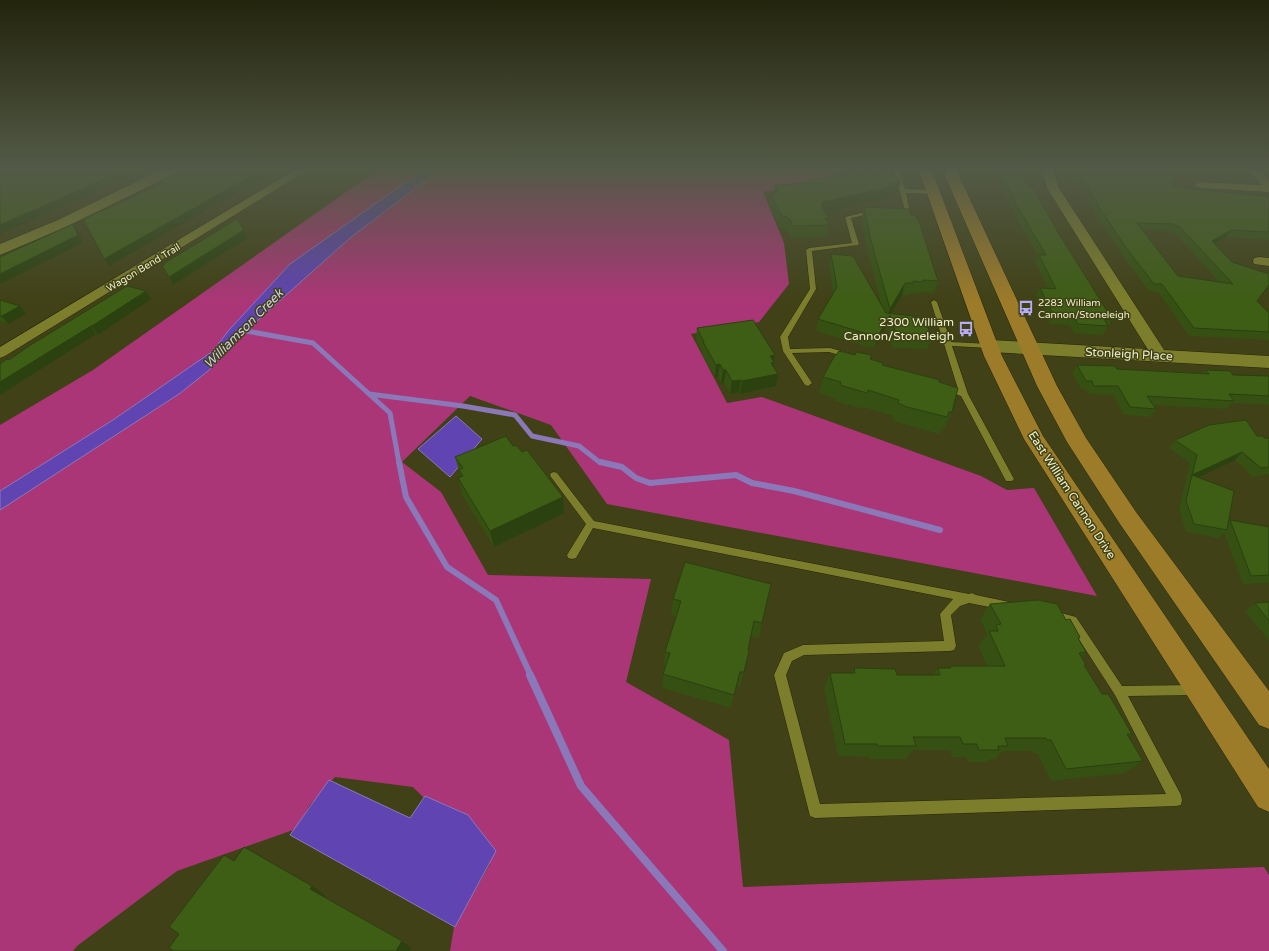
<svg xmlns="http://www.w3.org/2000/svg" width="1269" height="951" viewBox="0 0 1269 951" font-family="'Varela Round',sans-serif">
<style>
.forest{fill:#ab3677}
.water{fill:#5f44b2;stroke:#8a78b9}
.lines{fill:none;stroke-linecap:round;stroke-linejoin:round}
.stream-far2{stroke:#8a78b9;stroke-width:5}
.stream-far1{stroke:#8a78b9;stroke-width:6}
.stream{stroke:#8a78b9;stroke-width:8}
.service-casing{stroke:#26270d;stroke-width:1}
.minor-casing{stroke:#26270d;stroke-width:1}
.tertiary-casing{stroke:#26270d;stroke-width:1}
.secondary-casing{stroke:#26270d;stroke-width:1}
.service{fill:#7d7e2b;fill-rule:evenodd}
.minor{fill:#7d7e2b;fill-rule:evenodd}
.tertiary{fill:#7d7e2b;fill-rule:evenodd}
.secondary{fill:#9c7b29;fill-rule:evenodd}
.wall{fill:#355012;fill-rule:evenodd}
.shaded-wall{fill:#2b410f}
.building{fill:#3e5d15;stroke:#2b410f;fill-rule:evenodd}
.labels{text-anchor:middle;stroke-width:3;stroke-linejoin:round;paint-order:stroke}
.far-street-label{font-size:10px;fill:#edf0c8;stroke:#404116}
.far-poi-label{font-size:10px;fill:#edf0c8;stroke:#404116;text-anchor:start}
.poi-label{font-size:12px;fill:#edf0c8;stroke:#404116;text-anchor:end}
.street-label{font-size:12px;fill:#edf0c8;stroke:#404116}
.water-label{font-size:13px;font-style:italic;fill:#cfcce8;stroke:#404116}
</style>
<rect width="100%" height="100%" fill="#404116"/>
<!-- forest -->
<path class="forest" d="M384 168H862L858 171 763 192 784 243 789 284 759 322 691 334 727 403 762 397 981 476 1007 490 1034 488 1097 596 607 504 551 425 470 396 402 462 441 492 488 575 651 579 626 682 729 740 743 887 1264 867 1269 875V951H450L454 927 490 864 413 787 335 777 310 805 296 829 177 871 77 946 73 951H0V425L93 370 359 183Z"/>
<!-- water -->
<path class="water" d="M426 168H442L350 238 239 337 208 371 179 394 0 510V491L113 420 213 351 229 330 290 264Z
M456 416 482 439 450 477 418 449Z
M329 780 410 818 425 796 468 815 496 851 455 927 290 835Z"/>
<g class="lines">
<!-- stream-far2 -->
<path class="stream-far2" d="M241 330 313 343 390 413 399 463
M369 394 463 406 515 415 532 436 579 446 598 461 604 463"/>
<!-- stream-far1 -->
<path class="stream-far1" d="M399 462 406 497 447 567 496 600 531 676
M600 462 622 467 636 478 650 483 736 475 752 483 794 491 940 530"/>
<!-- stream -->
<path class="stream" d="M530 675 581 786 723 951"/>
<defs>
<path id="service" d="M893 168H899L905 189 932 190 935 192 932 194 906 193 910 213 900 214 897 212 905 210Z
M873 210 875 211V213L851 218 859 244 858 245 812 251 816 289 788 337 790 349 830 348 852 354 853 356 849 358 829 352 792 353 812 383 808 386 805 385 783 351 780 337 810 289 806 250 809 248 852 243 845 217Z
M934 300 937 302 951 342 990 344 994 346 990 348 952 346 968 394 1014 479 1012 481H1006L961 396 944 390 943 388 947 385 958 389 931 302Z
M554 472 557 473 594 521 969 594 972 593 976 595 1014 603 1015 606 1014 609 1010 611 969 603 960 606 951 615 956 646 954 650 950 651 804 655 792 661 786 675 820 804 1166 794 1115 695 1069 624 1050 619 1049 616 1050 613 1054 611 1076 617 1122 686 1194 685 1198 686 1200 690 1198 694 1194 695 1128 696 1181 795 1182 800 1181 805 1176 806 815 818 810 816 774 675 784 653 803 645 944 641 940 614 953 599 593 528 576 558 572 559 568 558 567 555 586 524 551 477 550 475 551 473Z"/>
<path id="minor" d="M298 168H311L5 356 0 358V347Z
M1042 168H1052L1059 188 1168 356 1165 359 1160 361 1155 359 1152 356 1047 188Z
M1245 168H1257L1269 180V192L1200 188 1194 185 1200 182 1262 185Z
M1259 257 1269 258V266L1254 264 1253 261 1254 258Z"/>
<path id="tertiary" d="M164 168H181L180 171 68 226 0 255V244L58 220Z
M990 340 1269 356V368L990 352 984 350 981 346 984 342Z"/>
<path id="secondary" d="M918 168H931L1002 356 1043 436 1269 769V812L1258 807 1024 439 984 356Z
M944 168H957L960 178 1057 386 1086 438 1136 512 1269 691V729L1259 725 1120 524 1067 442 1037 386 946 178Z"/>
</defs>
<!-- service casing -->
<use href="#service" class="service-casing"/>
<!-- minor casing -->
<use href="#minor" class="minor-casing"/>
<!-- tertiary casing -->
<use href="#tertiary" class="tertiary-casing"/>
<!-- secondary casing -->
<use href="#secondary" class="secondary-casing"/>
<!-- service -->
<use href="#service" class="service"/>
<!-- minor -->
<use href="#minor" class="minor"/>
<!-- tertiary -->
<use href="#tertiary" class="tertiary"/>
<!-- secondary -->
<use href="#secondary" class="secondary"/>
</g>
<!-- wall -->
<path class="wall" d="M992 168H1020L1021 173 1029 187 1059 234 1112 320 1103 335 1074 333 1070 325 1050 324 1036 295 1040 288H1048L1035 262 1038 256 1016 217Z
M1072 168H1242L1238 175 1174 173 1173 187 1269 197V240L1226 237 1215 244 1257 301 1269 313V340L1189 336 1158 292 1149 291 1123 256 1095 214 1085 192H1082L1073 177 1074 175 1072 173 1073 171ZM1143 230 1169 231 1176 234 1219 282 1178 276Z
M775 185 898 191 888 196V198L825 212 829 218 828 222 829 225 827 237 791 238 788 231H786L784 228H780L769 205 771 194 774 193Z
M864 207 911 215 938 281 934 293 920 292 919 294 910 293V295H902L891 313 932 338 927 349 893 348 886 326 875 347H867L816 331 818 319 833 293 829 265 831 254 882 307 867 249 861 218Z
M248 238 173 285 162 266 164 265 163 264Z
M146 291 151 299 98 335 96 334 0 395V364L9 360Z
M0 300 20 306 26 314 8 324 0 321Z
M697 328 775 355 773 366 776 386 740 394 739 392 730 394 724 382 721 383 718 377H715L702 354V352L696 340Z
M836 355H855L871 359 883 363 882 365 939 382 952 412 944 429 942 428 940 434 900 423 892 420 893 416 863 407 862 409 835 401 836 399 819 393 823 377Z
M1077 365 1117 369 1203 373 1206 370 1233 375 1269 376V404L1268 405 1232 403 1227 409 1153 405 1156 409 1150 417 1124 415 1113 395 1089 394 1086 389H1081L1072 373Z
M1257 436 1264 438H1269V474L1253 477 1235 460 1198 477 1228 521 1230 520 1269 527V583L1243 584 1224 533 1219 538 1186 532 1179 509 1190 463 1169 448 1175 440Z
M513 446 522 452 563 497 564 513 494 547 462 495 458 478 461 477 455 457Z
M673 599 762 623 759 638 751 636 748 650 749 651 740 687 736 686 731 708 662 688 663 674 666 667 664 666 665 652 677 616 671 615Z
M1269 602V641L1245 611 1255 603Z
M990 604 1066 620 1080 637 1079 639 1086 652 1082 657 1086 665 1085 666 1102 694 1132 734 1129 737 1143 761 1126 773 1051 781 1037 753H1033L1032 751H1003L995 759H990L987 762H967L966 757H952L950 750H913L906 759H870L869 757 838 756 824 688 830 673H852L854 668 897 675H933L938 668H949L950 666H987L978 646 987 634 980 619Z"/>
<!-- shaded-wall -->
<path class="shaded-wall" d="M128 168H147L42 216 0 234V225Z
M265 168H280L109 266 104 259Z
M901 180 898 191 888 196V198L822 213 821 205 822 202 889 186Z
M73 224 78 231 83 243 0 284V274Z
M244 230 248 238 173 285 169 277Z
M1231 230 1226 237 1207 248 1212 241Z
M905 283 902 295 890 315 886 326 875 347 878 336 886 320 890 309Z
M146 291 151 299 98 335 92 326Z
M20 306 26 314 8 324 2 316Z
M91 326 96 334 0 395V382Z
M775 355 774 362 772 375 770 356Z
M720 364 718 377H715L716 365Z
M723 370H726L724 382 721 383Z
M778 374 776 386 740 394 742 381Z
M741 380 739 392 730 394 732 381Z
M1242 452 1235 460 1191 481 1192 475 1185 483 1192 475Z
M563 497 564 513 494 547 490 531Z
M312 886 325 895 323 898 310 889Z
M402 941 411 948 410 951H396Z"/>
<!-- building -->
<path class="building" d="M0 168H128L37 209 0 225Z
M185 168H265L104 259 83 219 155 187 164 181 163 180Z
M879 168H881L901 180 889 186 891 187 822 202 823 204 821 205 829 218H825L829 225 793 226 790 219H788L786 216H782L771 194 776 193 775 191H778L775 185 795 184 862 169 871 170Z
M998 168H1020L1021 173 1029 187 1033 188 1059 234 1101 301 1112 320 1104 319 1108 326 1078 324 1074 317 1054 316 1040 288 1056 289 1039 255H1046L1019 209Z
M1077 168H1174L1173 187 1269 197V232L1231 230 1212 241 1232 262 1269 274V285L1257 301 1269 313V332L1194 328 1162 284H1154L1127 249 1099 207 1088 185H1085L1076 170H1077ZM1137 223 1173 224 1180 227 1233 284 1178 276Z
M864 207 909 209 911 215H915L916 218H918L938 281 923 280V282L913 281 914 283H905L890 309 870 237Z
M237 219 244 230 169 277 162 266 165 264H163Z
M73 224 78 235 0 274V257Z
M831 254 853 256 886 313 914 316 926 322 932 338 897 336 890 315 878 336 871 335 818 319 837 287Z
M127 286 146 291 92 326H91L0 382V364L7 359 9 360 29 346Z
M0 300 20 306 2 316H0Z
M753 320 775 355 770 356 774 362 771 363 778 374 742 381 741 380 732 381 726 370H723L720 364 716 365 703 342H704L697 328Z
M839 351 855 355 856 352 872 355 870 359 883 363 882 365 940 380 939 382 958 388 952 412H949L947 417 907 407 898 403 899 400 868 390 867 393 840 385 841 382 823 377 835 355H836Z
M1077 365 1115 366 1117 369 1209 374 1206 370 1230 371 1233 375 1269 376V396L1229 394 1234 401 1147 396 1156 409 1130 407 1118 386H1094L1092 381H1086Z
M1246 420 1257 436H1263L1264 438H1269V467L1261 468 1242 452 1192 475 1197 455 1175 440 1209 425Z
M506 436 513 446 516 445 522 452 527 450 563 497 490 531 458 478 463 476 459 470 463 468 455 457Z
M1192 475 1234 491 1227 530 1194 524 1186 501Z
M1230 520 1269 527V575L1251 576Z
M685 562 771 584 762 623 754 621 748 650 749 651 744 672H740L734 695 663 674 670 653 665 652 681 601 673 599Z
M1038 600 1057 604 1066 620 1070 619 1080 637 1078 638 1086 652 1079 653 1086 665H1084L1102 694H1108L1115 705 1132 734H1127L1143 761 1066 769 1051 740H1047L1046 738H1005L1008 746H998L999 750H979L977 744H963L960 737H913L916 746H878L877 744H845L830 673H855L854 668 895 669 897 675H940L938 668H951L950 666H1005L989 631H998L996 625 1001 624 990 604Z
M1269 602V621L1255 603Z
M244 847 312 886 310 889 402 941 396 951H174L169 948 179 934 169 927 224 855 234 861Z"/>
<!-- sky -->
<linearGradient id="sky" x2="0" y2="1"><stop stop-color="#23240c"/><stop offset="0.56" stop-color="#535a47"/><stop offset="1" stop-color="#535a47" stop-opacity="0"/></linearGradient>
<rect width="1269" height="301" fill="url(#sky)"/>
<!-- icons -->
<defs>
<symbol id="bus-bare" viewBox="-9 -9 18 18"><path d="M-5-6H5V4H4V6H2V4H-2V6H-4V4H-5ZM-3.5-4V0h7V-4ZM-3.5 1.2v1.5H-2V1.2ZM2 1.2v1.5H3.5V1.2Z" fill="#b6acf8" stroke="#404116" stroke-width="2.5" paint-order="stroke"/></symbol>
</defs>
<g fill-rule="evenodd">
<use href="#bus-bare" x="1015" y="297" width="22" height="22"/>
<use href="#bus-bare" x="955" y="318" width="22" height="22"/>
</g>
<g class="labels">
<!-- far-street labels -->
<g class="far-street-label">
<text transform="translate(143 267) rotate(-31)" y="4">Wagon Bend Trail</text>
</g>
<!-- far-poi labels -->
<g class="far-poi-label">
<text x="1038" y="306">2283 William<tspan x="1038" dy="12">Cannon/Stoneleigh</tspan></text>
</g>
<!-- poi labels -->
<g class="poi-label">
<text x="954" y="326">2300 William<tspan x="954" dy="14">Cannon/Stoneleigh</tspan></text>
</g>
<!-- street labels -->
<g class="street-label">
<text transform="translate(1129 354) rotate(3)" y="4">Stonleigh Place</text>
<text transform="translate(1072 495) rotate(57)" y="4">East William Cannon Drive</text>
</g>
<!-- water labels -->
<g class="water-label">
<text transform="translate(243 328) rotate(-45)" y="5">Williamson Creek</text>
</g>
</g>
</svg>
